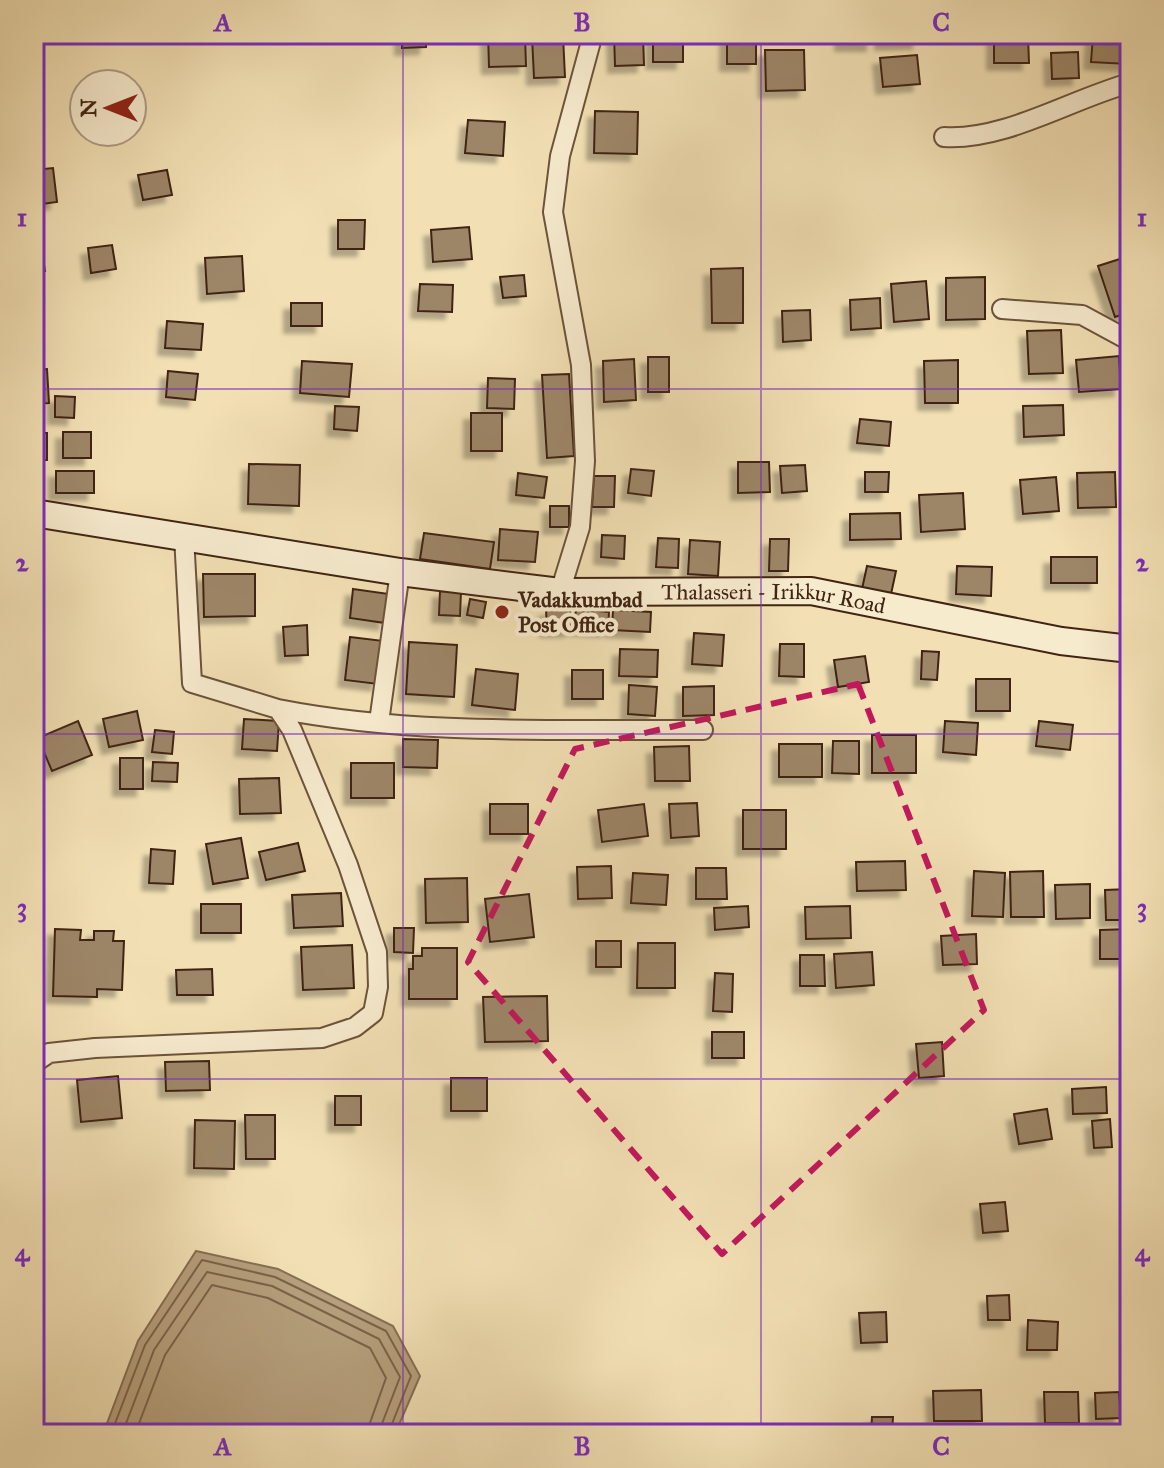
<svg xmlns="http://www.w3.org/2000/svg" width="1164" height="1468" viewBox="0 0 1164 1468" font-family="'IM FELL Great Primer',serif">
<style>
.water{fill:#b6a07d;stroke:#876e53;stroke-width:2}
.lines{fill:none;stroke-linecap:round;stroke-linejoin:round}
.shore{stroke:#7c6248;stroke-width:2}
.building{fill:#9d8667;stroke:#412413;stroke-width:2;filter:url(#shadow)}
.minor-casing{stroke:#6d533b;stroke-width:22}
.secondary-casing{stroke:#412413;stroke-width:30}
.minor{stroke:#f7ebce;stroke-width:18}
.secondary{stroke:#f7ebce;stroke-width:26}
.marked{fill:none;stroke:#c2185b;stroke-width:6;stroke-dasharray:16 10;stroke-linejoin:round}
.grid{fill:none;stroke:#7b2cbf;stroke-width:2;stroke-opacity:0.55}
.poi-dot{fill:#8f2418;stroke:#f7ebce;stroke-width:3}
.labels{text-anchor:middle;stroke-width:8;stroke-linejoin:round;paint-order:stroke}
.poi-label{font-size:22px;font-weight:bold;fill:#412413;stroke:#f7ebce;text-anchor:start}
.street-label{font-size:22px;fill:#412413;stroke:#f7ebce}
.neatline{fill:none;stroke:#7b2cbf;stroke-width:3}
.grid-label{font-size:26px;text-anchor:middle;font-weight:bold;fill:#7b2cbf}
</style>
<defs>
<filter id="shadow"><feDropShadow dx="-7" dy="7" stdDeviation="2" flood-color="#0004"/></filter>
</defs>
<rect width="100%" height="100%" fill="#f2e0b4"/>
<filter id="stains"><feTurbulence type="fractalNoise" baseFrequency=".0025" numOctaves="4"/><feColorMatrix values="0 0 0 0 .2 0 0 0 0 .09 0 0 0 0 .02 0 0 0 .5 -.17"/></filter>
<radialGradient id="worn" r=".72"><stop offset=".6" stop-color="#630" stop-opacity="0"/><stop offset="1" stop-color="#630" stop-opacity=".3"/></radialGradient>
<!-- water -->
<path class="water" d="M196 1251 278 1269 393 1326 420 1376 395 1434H103L138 1341Z"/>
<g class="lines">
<!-- shore -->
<path class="shore" d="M111 1434 145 1345 202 1260 275 1277 386 1331 411 1376 388 1434
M122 1434 154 1350 207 1272 272 1286 379 1339 400 1377 378 1434
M135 1434 165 1355 212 1285 268 1298 370 1348 386 1378 366 1434"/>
</g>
<!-- building -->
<path class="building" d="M402 34H426V47L402 48Z
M488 34H525L526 66 489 67Z
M614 34H643L644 65 615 66Z
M653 34H683V62H653Z
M727 34H756V64H727Z
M842 34H873V44H842Z
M882 34H919V42L882 43Z
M1093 35 1129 38 1128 64 1091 62Z
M563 36 565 77 534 78 532 37Z
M994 36H1028L1029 63H994Z
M765 50H804L805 90 766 91Z
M1078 52 1079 78 1052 79 1051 53Z
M917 55 920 84 883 87 880 58Z
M595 111 638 112 637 154 594 153Z
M468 120 505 122 503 156 465 153Z
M53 168 57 202 34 205V170Z
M167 170 172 195 143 200 138 175Z
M338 220H365L364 249H338Z
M469 227 472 259 433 262 431 230Z
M41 245 45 271 34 272V246Z
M112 245 116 269 91 273 88 248Z
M242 256 244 291 207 294 205 258Z
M1126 257 1130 271V312L1115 317 1098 266Z
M743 268V323H712L711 269Z
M524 275 526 296 503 298 500 277Z
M985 277V319L946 320V278Z
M926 281 929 319 894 322 891 284Z
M420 284 453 285 452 312 418 311Z
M880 298 881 328 851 330 850 300Z
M291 303H322V326H291Z
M810 310 811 340 783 342 782 311Z
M167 321 203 324 201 350 165 348Z
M1061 330 1063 373 1029 374 1027 331Z
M1119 356 1121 389 1079 392 1076 360Z
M648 357H669V392H648Z
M634 359 636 400 604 402 603 361Z
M958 360V403H925L924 361Z
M302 361 352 364 349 397 300 393Z
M47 369 49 403 34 404V370Z
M168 371 198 374 195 400 166 397Z
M569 374 574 456 547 458 542 375Z
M488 378 515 379 514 409 487 408Z
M55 396 75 397 74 418 55 417Z
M1063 405 1064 435 1024 437 1023 406Z
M335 406 359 407 357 431 334 429Z
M471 413H502V451H471Z
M860 419 891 422 889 446 857 443Z
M63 432H91V458H63Z
M34 433H47V460H34Z
M738 462H769L770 492 738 493Z
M249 464 300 465 299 506 248 504Z
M805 465 807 491 782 493 780 466Z
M631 469 654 471 651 496 628 493Z
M56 471H94V493H56Z
M865 472H889L888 492H865Z
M1115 472 1116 507 1078 508 1077 473Z
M518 473 547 477 544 498 516 495Z
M594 476H615L614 507H592Z
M1056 477 1059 511 1023 514 1020 480Z
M963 493 965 529 921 532 919 495Z
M550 506H569V527H550Z
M900 513 901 539 850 540V514Z
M500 529 538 532 535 562 498 560Z
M424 533 494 542 490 569 420 559Z
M602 535 625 536 624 559 601 557Z
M658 538 679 539 678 568 656 567Z
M770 539H789L788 571H769Z
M690 540 720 542 718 576 688 574Z
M1051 557H1097V583H1051Z
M867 566 896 571 891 594 862 589Z
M957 566 992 567 991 596 956 594Z
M203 574H255V616L204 617Z
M353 589 389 594 385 623 350 618Z
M440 591 461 592 460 616 439 615Z
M470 599 486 602 483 618 467 615Z
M570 609 571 630H547L546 610Z
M576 609 609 612 608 630 574 628Z
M613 610 651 612 650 632 612 630Z
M307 625 308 655 285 656 283 627Z
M694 633 724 635 722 666 692 664Z
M350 637 384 641 378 684 345 680Z
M409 642 457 645 454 697 406 694Z
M780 644H804V677L779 676Z
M620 649 658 650 657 677 619 676Z
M922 651 939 652 937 680 921 679Z
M865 656 869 682 838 687 834 660Z
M476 669 518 674 515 710 472 705Z
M572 670H603V699H572Z
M976 679H1010V711H976Z
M629 685 657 687 655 716 628 714Z
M714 686V715L683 716V687Z
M137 711 143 740 109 747 103 719Z
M244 719 279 721 277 751 242 749Z
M78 721 92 755 52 771 38 738Z
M945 721 978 723 976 755 943 752Z
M1039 721 1073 725 1070 750 1036 746Z
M155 730 174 732 172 754 152 752Z
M872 735H916V773H872Z
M403 739 438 740 437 768 403 767Z
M833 741H859V774L832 773Z
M779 744H822V777H779Z
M689 746 690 781H655L654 747Z
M120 758H143V789H120Z
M153 762 178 763 177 782 152 781Z
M351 763H394V798H351Z
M279 778 281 813 240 814 239 779Z
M697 803 699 836 671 838 669 804Z
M490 804H528V834H490Z
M644 804 648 836 602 842 598 810Z
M743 810H786V849H743Z
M241 838 248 878 213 884 206 844Z
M298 843 305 871 266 880 259 852Z
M151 849 175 851 173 884 149 883Z
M905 861 906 890 857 891 856 862Z
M611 866 612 898 578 899 577 867Z
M696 868H726L727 899H696Z
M974 871 1005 873 1003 917 972 916Z
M1043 871 1044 917H1011L1010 872Z
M633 873 668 875 666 905 631 903Z
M467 878 468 922 426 923 425 879Z
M1090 884V918L1056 919 1055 885Z
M1130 889V920H1106L1105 890Z
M341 893 343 926 294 928 292 895Z
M529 894 534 937 490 942 485 899Z
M201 904H241V933H201Z
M748 906 749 927 715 930 714 908Z
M850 906 851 938 806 939 805 907Z
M394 928H414L413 953 394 952Z
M55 929 81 930 80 940H94V931H114L113 941H124L122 990 97 989V997L53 996Z
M1130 929V959H1100V930Z
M976 934 977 964 943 965 941 936Z
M596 941H621V967H596Z
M638 943H675V988H637Z
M352 945 354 988 303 990 301 947Z
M422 948H457V999H409V969H413V956H422Z
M872 952 874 985 836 988 834 954Z
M800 955H824L825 986H800Z
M212 969 213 995H177L176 970Z
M715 973 733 974 732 1012 713 1011Z
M547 996 548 1041 485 1042 483 997Z
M712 1032H744V1058H712Z
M942 1042 944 1076 919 1078 916 1044Z
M209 1061 210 1090 166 1091 165 1062Z
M118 1076 122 1118 81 1122 77 1080Z
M451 1078H487V1111H451Z
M1106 1087 1107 1113 1073 1114 1072 1089Z
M335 1096H361V1125H335Z
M1047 1109 1052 1139 1019 1144 1014 1114Z
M245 1115H275V1159H246Z
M1110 1119 1112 1147 1094 1148 1092 1121Z
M195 1120 235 1121 234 1169 194 1168Z
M1005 1202 1008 1231 983 1233 980 1204Z
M1009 1295 1010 1320H988L987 1296Z
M886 1312 887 1342 861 1343 859 1313Z
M1028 1320 1058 1322 1057 1350H1027Z
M981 1390 982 1421H934L933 1391Z
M1044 1392H1078L1079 1423H1045Z
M1119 1392 1121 1418 1096 1419 1095 1393Z
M872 1417H893L892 1434H871Z"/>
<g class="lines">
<defs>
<path id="minor" d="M944 137C1005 141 1071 99 1130 83
M1002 309 1082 315 1130 341
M560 592 580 527 585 461 581 365 553 212 560 156 593 34
M278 709C416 736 562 729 703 730
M379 722 400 572
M34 1063 49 1053 95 1048 322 1038 355 1027 373 1013 378 987 377 952 348 865 292 730 278 709 192 683 184 536"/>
<g id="secondary">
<path id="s1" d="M34 513 400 572 560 592 811 591 1061 641 1130 649"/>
</g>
</defs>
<!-- minor casing -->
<use href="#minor" class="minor-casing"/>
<!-- secondary casing -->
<use href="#secondary" class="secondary-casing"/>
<!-- minor -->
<use href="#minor" class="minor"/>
<!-- secondary -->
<use href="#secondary" class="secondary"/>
</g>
<!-- marked area -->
<path class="marked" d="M858 684 984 1010 722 1254 468 962 575 749Z"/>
<!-- grid -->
<path class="grid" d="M403 34V1434M761 34V1434M34 389H1130M34 734H1130M34 1079H1130"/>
<!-- markers -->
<circle class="poi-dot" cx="502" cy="612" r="8"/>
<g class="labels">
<!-- poi labels -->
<g class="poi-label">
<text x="518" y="607">Vadakkumbad<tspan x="518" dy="25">Post Office</tspan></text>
</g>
<!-- street labels -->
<g class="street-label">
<text dy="8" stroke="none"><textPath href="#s1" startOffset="746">Thalasseri - Irikkur Road</textPath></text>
</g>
</g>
<!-- margin -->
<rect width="1164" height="1468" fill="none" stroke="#f2e0b4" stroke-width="88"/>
<!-- north arrow -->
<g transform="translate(108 108) rotate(270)"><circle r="38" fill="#f7ebce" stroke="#ae9b83" stroke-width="2"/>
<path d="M0-6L14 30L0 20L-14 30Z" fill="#8f2418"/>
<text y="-12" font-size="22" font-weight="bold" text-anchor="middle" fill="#412413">N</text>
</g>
<rect x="44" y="44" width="1076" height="1380" class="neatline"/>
<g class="grid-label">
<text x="223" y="31">A</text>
<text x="582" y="31">B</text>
<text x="941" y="31">C</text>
<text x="22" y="226">1</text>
<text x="1142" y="226">1</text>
<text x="22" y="571">2</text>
<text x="1142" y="571">2</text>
<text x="22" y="916">3</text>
<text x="1142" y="916">3</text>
<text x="22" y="1261">4</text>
<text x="1142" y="1261">4</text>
<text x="223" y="1455">A</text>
<text x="582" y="1455">B</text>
<text x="941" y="1455">C</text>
</g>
<rect width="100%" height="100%" filter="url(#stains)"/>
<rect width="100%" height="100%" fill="url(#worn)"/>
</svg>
